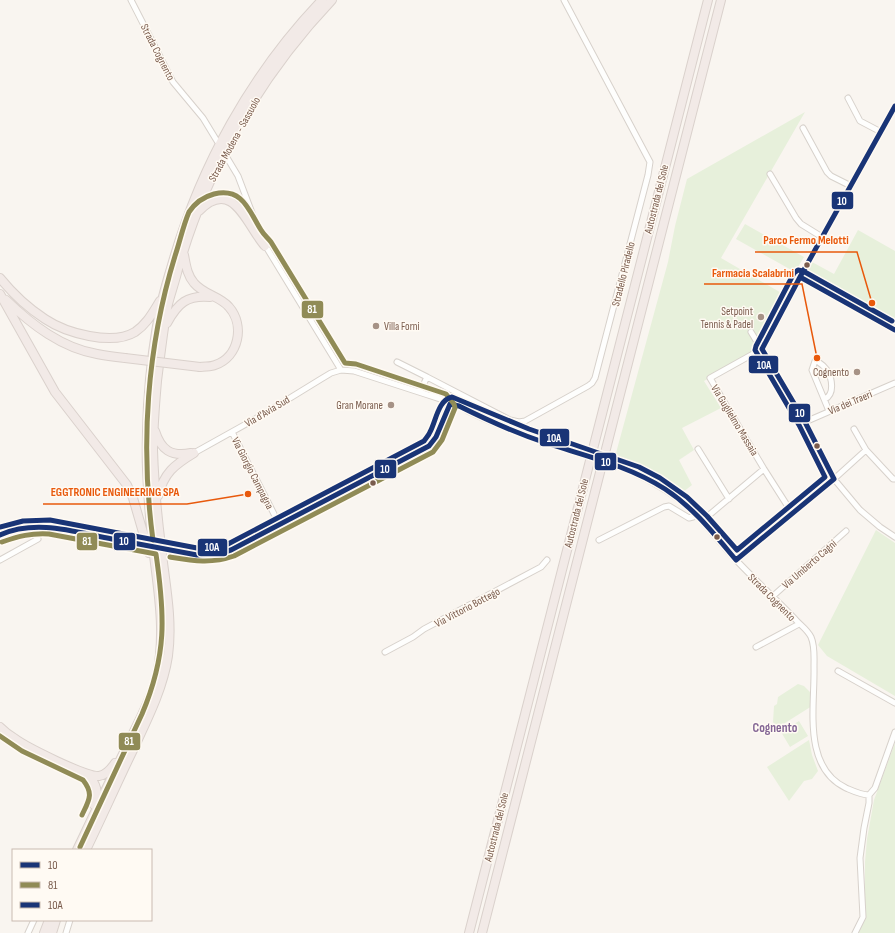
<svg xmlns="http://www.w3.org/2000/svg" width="895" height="933" viewBox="0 0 895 933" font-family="'Sofia Sans Condensed',sans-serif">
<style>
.green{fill:#e7f0db}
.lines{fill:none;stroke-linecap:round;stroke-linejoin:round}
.minor-casing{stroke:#d7d1cb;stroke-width:7}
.highway-casing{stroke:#dad1cc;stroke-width:10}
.minor{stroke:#fefefd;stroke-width:5}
.highway{stroke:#f2eae7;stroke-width:8}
.minor-bridge-casing{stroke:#d7d1cb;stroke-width:7;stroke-linecap:butt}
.highway-bridge-casing{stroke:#dad1cc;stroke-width:10;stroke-linecap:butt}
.minor-bridge{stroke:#fefefd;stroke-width:5}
.highway-bridge{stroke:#f2eae7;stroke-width:8}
.bus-1-casing{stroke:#fffaf3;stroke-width:8}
.bus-2-casing{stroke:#fffaf3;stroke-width:8}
.bus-3-casing{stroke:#fffaf3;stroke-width:8}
.bus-1{stroke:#193476;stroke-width:5}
.bus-2{stroke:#908b56;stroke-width:5}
.bus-3{stroke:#193476;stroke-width:5}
.bus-dot{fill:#7a5c4d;stroke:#fffaf3;stroke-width:1.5}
.poi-dot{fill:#a69286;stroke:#fffaf3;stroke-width:1.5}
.labels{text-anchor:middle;stroke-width:3;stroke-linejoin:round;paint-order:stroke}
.street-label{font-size:11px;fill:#7a5c4d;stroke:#fffaf3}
.poi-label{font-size:11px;fill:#7a5c4d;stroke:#fffaf3;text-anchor:end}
.quarter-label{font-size:13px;font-weight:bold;fill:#846695;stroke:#fffaf3}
.leader{fill:none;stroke:#e8590c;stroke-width:1.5}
.callout-dot{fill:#e8590c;stroke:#fffaf3;stroke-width:1.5}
.callout-label{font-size:12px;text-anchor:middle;font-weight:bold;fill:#e8590c;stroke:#fffaf3;stroke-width:3;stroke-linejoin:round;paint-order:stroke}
.line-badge{stroke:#fffaf3;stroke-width:1.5}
.badge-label{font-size:11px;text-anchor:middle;font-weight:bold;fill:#fff}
</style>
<rect width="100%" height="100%" fill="#f9f5f0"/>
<!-- green -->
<path class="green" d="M805 112 721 258 790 298 762 349 704 381 721 408 682 428 694 450 679 460 692 485 678 496C657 481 636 472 613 464L668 262 675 226 687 179Z
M745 224 804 257 795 272 736 239Z
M858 230 895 251V329L803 277 812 262 834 274Z
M876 530 895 543V696L827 656 818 645Z
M798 684 804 686 811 693 812 706 777 728 773 722 774 706 777 704 778 697Z
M799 721 808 736 790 747 781 732Z
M809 740 812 755 818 771 812 779 804 781 789 801 767 767Z
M895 743V933H857L865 919V862L867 839 874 800Z"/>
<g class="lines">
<defs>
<path id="minor" d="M131 0 173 82 203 118 217 141
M848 98 860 121 881 132
M803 128 827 172 831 176 851 186
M226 156 238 176 260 234
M770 174 796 218 801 224 822 237
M265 245 341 370
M800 277 895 330
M751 332 805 422 834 479 860 510 880 527 895 537
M762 349 800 277 895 106
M762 349 710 378 764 469 792 513
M397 362 427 377 420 392
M427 377 510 420 519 422 525 421 588 386 592 383 595 378 648 175 650 162 564 0
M430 395 446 394C454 398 458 406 468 411 504 429 543 441 582 454
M825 399C835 394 832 378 827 370 824 366 820 363 817 361H815L812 370 829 411
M805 422 895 383
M854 429 866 450 893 479H895
M232 432 274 514
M698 449 729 499
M194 453 264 414 321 379 331 373 341 370 354 371 425 394 443 400 448 407
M612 464C637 473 660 485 681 501 703 518 718 542 737 561 756 581 776 599 795 619 800 625 807 629 811 637 815 646 814 657 814 667 815 706 802 767 846 788 853 791 861 795 869 795
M702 521 764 469
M0 535C37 517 85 533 123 541
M599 540 664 507 669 506 689 518 693 517 695 514
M197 555 218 554 231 550 429 446 436 437 448 407 452 404 459 406
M0 560 38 539
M736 560 834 479 866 450
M773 596 846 531
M756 647 799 624
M385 652 413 637 424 629 541 567 547 560
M838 671 895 703
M28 933 34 920
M66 933 70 920
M855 933 863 917 860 858 864 828 869 803V795L875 788 895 732"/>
<path id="highway" d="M199 211C233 176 247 226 265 246
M184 255C186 265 187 275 194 283 204 295 220 296 229 307 245 325 239 357 215 365 211 367 205 366 200 367
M0 278C13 294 28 308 45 319 66 333 112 346 135 332 147 324 153 312 160 301
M0 294 55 392 127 485 133 498 149 553
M6 300C32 325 62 348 97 354 107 356 116 357 125 358
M167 323C178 303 187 295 210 297
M155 431C161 450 171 457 191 453
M158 496C164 473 174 465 194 453
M0 727C4 731 9 735 14 738 26 747 86 777 99 776 106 775 111 769 115 763
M87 774C97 784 99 792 94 805
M77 850C94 814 111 778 129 742 139 720 152 698 157 675 166 630 158 591 153 547 150 521 148 495 147 469 146 448 147 427 148 405 150 372 154 338 161 305 164 292 168 278 172 265 200 167 251 74 322 0
M86 850C102 817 117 783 133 750 147 720 163 689 168 656 173 619 165 583 161 546 157 514 154 482 153 450 153 427 155 404 157 381 160 357 163 332 167 308 170 295 175 282 178 269 207 168 260 76 332 0
M44 933 49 920
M52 933 56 920
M469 933 708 0
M482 933 721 0"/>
</defs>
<!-- minor casing -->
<use href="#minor" class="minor-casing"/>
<!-- highway casing -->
<use href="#highway" class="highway-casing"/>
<!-- minor -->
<use href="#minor" class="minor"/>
<!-- highway -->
<use href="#highway" class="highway"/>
<defs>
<path id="minor-bridge" d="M582 454 612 464
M123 541 197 555"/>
<path id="highway-bridge" d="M125 358 200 367"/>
</defs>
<!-- minor-bridge casing -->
<use href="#minor-bridge" class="minor-bridge-casing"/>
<!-- highway-bridge casing -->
<use href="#highway-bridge" class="highway-bridge-casing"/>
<!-- minor-bridge -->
<use href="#minor-bridge" class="minor-bridge"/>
<!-- highway-bridge -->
<use href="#highway-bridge" class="highway-bridge"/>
<defs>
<path id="bus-1" d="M800 277 895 330
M762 349 800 277 895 106
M762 349 805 422 834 479
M450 404 459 406C487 420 516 433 546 443 586 456 629 466 665 489 694 508 714 534 736 560
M0 535C36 519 75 532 112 539 140 544 169 550 197 555L218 554 231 550 429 446 436 437 450 404
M736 560 834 479"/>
<path id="bus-2" d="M153 540C140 445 147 347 175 256 180 241 183 226 189 212 195 203 203 197 214 194 243 187 249 211 261 230 264 235 268 238 271 242L345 363 356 364 446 394 454 404 455 408 442 440 433 452 234 556C211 564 194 561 170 557
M2 542C19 536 31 533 49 534L156 554C165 616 167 655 142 714L80 847
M0 736 22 751 83 780C94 794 89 800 82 815"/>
<path id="bus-3" d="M0 527 23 521 50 520 197 548 217 547 228 544 424 441C426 438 429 435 430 432 436 421 438 400 452 397L529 429 639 467 660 478 687 497 707 516 737 550 825 477 799 425 755 350 756 346 794 273 798 270 803 271 892 321"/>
</defs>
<!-- bus-1 casing -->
<use href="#bus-1" class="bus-1-casing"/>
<!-- bus-2 casing -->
<use href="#bus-2" class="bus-2-casing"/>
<!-- bus-3 casing -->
<use href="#bus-3" class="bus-3-casing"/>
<!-- bus-1 -->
<use href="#bus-1" class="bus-1"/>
<!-- bus-2 -->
<use href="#bus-2" class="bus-2"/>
<!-- bus-3 -->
<use href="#bus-3" class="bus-3"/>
</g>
<!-- markers -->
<g class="bus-dot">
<circle cx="807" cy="265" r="3.5"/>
<circle cx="817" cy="446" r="3.5"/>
<circle cx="373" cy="483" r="3.5"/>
<circle cx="717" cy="537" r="3.5"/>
</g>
<g class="poi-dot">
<circle cx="761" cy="317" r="4"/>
<circle cx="376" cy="326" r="4"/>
<circle cx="857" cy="372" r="4"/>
<circle cx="391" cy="405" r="4"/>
</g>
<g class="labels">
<!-- street labels -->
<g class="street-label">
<text transform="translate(158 52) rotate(63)" y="4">Strada Cognento</text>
<text transform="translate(234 139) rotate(-61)" y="4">Strada Modena - Sassuolo</text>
<text transform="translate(656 199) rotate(-76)" y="4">Autostrada del Sole</text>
<text transform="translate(623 274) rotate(-76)" y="4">Stradello Piradello</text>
<text transform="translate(850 402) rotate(-23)" y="4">Via dei Traeri</text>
<text transform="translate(267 411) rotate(-31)" y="4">Via d'Avia Sud</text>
<text transform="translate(735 420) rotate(59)" y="4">Via Guglielmo Massaia</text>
<text transform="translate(253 473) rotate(63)" y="4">Via Giorgio Campagna</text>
<text transform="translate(576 513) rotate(-76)" y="4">Autostrada del Sole</text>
<text transform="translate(809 564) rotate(-41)" y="4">Via Umberto Cagni</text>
<text transform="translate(772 597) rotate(45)" y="4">Strada Cognento</text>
<text transform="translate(467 607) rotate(-28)" y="4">Via Vittorio Bottego</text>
<text transform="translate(496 827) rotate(-76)" y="4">Autostrada del Sole</text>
</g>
<!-- poi labels -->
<g class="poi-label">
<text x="753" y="315">Setpoint<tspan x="753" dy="13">Tennis &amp; Padel</tspan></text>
<text x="384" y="330" text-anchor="start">Villa Forni</text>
<text x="849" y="376">Cognento</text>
<text x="383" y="409">Gran Morane</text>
</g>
<!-- quarter labels -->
<g class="quarter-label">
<text x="775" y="732">Cognento</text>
</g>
</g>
<!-- callouts -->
<path class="leader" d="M872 303L857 252H755M817 358L802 284H704M248 494L187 504H43"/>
<g class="callout-dot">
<circle cx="872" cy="303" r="4"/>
<circle cx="817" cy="358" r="4"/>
<circle cx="248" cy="494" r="4"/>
</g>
<g class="callout-label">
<text x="806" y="244">Parco Fermo Melotti</text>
<text x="753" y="277">Farmacia Scalabrini</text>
<text x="115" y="496">EGGTRONIC ENGINEERING SPA</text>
</g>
<g class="line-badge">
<rect x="831" y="191" width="23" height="19" rx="4" fill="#193476"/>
<rect x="301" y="300" width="23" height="19" rx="4" fill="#908b56"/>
<rect x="748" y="355" width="31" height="19" rx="4" fill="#193476"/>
<rect x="788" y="403" width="23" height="20" rx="4" fill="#193476"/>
<rect x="539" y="428" width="31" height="19" rx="4" fill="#193476"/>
<rect x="594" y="452" width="23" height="19" rx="4" fill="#193476"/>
<rect x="374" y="459" width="23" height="20" rx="4" fill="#193476"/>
<rect x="76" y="532" width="22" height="19" rx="4" fill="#908b56"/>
<rect x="113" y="532" width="23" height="19" rx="4" fill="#193476"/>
<rect x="197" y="538" width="31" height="19" rx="4" fill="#193476"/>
<rect x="118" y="732" width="23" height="19" rx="4" fill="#908b56"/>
</g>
<g class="badge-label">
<text x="842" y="205">10</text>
<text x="312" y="313">81</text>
<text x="764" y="369">10A</text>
<text x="800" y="417">10</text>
<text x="554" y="442">10A</text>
<text x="606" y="466">10</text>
<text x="385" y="473">10</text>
<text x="87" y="545">81</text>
<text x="124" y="545">10</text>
<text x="212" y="551">10A</text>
<text x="129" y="745">81</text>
</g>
<!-- legend -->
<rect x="12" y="849" width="140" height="72" fill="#fffaf3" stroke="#cabbb1"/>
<rect x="20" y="862" width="20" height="6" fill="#193476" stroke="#cabbb1"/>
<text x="48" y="869" font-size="12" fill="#7a5c4d">10</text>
<rect x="20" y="882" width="20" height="6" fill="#908b56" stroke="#cabbb1"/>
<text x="48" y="889" font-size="12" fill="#7a5c4d">81</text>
<rect x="20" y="902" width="20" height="6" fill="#193476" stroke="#cabbb1"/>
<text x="48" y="909" font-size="12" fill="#7a5c4d">10A</text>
</svg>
